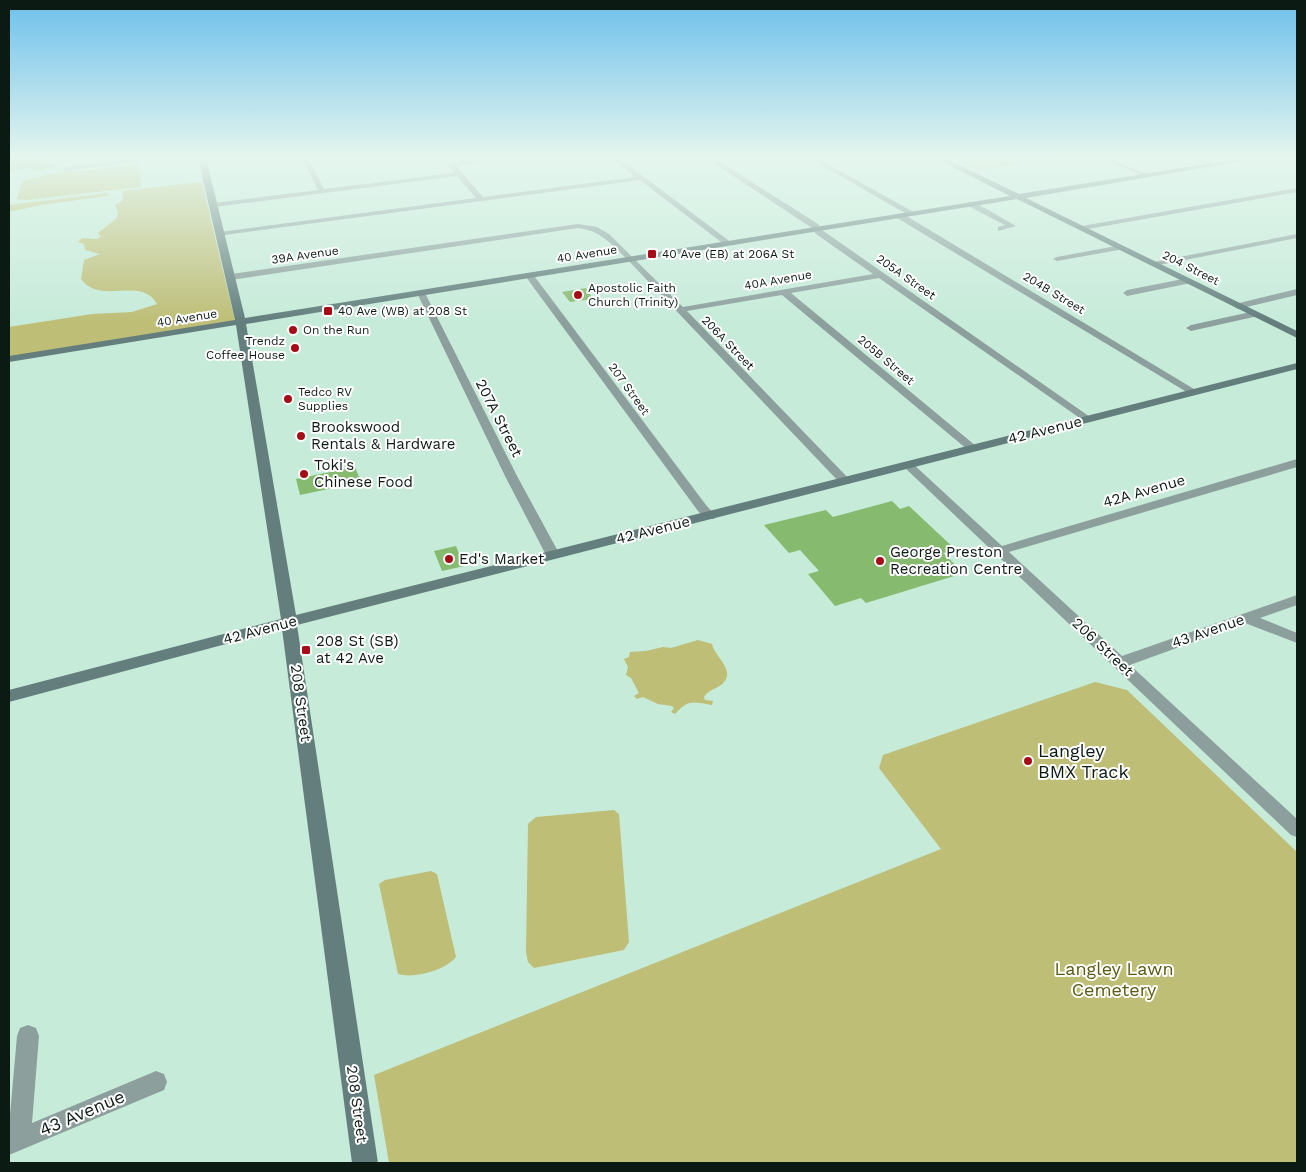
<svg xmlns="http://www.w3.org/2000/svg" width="1306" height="1172" viewBox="0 0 1306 1172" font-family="'Work Sans',sans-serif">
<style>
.green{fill:#bebe76}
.building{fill:#86ba6e}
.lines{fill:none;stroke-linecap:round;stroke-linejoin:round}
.street{fill:#8c9f9d;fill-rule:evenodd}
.secondary{fill:#637e7d;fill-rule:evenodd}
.poi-dot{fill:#a50d17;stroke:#fff;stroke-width:2}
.labels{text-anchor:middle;stroke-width:4;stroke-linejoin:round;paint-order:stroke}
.far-street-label{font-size:12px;fill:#0c1a14;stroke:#fff}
.far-poi-label{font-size:12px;fill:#0c1a14;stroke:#fff;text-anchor:start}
.street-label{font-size:15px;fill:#0c1a14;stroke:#fff}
.poi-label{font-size:15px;fill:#0c1a14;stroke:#fff;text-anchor:start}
.near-poi-label{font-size:18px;fill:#0c1a14;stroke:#fff;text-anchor:start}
.near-park-label{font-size:18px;fill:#5a5a13;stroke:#fff}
.near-street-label{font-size:18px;fill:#0c1a14;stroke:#fff}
</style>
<rect width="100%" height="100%" fill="#c6ebd9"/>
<!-- green -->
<path class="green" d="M976 158H1037L1042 160 978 170 959 161Z
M140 164 141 187 26 200 17 199 22 181 50 174Z
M202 182 235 321 9 357V327L92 314 132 312 157 304C141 275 101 306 81 279L84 260 100 254 85 250 84 244 78 242 82 238 97 239 101 237 98 233 117 218 118 212 115 205 123 200 122 191Z
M108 193 107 196 41 205 9 212V205Z
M698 640 712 644C714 655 729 665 727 676 725 688 709 688 704 697L705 700 713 701 712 705C693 702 688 699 675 714L671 712 674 708 672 706 658 704 643 697 637 699 634 696 639 693 631 678 626 675 628 667 624 659 629 657 630 652 646 651 663 647 671 648Z
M1095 682 1127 690 1297 852V1162L1294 1163H389L374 1075 941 849 879 768 883 755Z
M614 810 619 814 629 942 624 950 534 968 528 962 526 952 528 824 536 817Z
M431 871 437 874 456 957C446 970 414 979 398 974L379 884 385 880Z"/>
<!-- building -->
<path class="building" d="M9 158 40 160 57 166 38 171 26 168 9 172Z
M586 288 593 299 570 302 562 292Z
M355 467 361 482 300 495 296 479Z
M892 501 900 509 909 506 956 550 943 553 964 573 866 603 861 598 835 606 808 574 819 571 800 550 789 553 764 525 826 510 833 517Z
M456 546 464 566 442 571 434 551Z"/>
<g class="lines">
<!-- street -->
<path class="street" d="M144 158H167L65 171 62 169 65 167Z
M302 158H308L324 189 454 173 448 165 451 163 490 158H511L456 166 483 197 635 177 612 158H619L732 243 725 245 640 180 217 236 216 234 220 232 476 198 457 176 214 207 210 205 214 203 318 190Z
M706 158H714L818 224 822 230 1093 419 1092 421H1084L879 278 791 293 976 446 978 448 976 450H968L782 295 687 311 851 481 849 484H841L626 258C611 244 600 230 578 228L231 280 227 277 231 274 578 224 597 227 609 234 683 307 873 274 816 234 812 228Z
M809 158H817L917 214 910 216Z
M1099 158H1108L1151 176 1146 177Z
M1190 158H1200L1216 165 1211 166Z
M1297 188V192L1082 230 1078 228 1082 226Z
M968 202H974L1016 226 998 231V227L1005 225 968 206Z
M897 214H903L1199 392 1198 394H1190L897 218Z
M1297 234V238L1154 266 1150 264 1154 262Z
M1121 245 1125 247 1124 249 1057 261 1053 259 1057 257Z
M526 273H532L706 505 716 516 714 519H706L698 511 526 277Z
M1188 278 1191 279V283L1127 296 1123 293 1127 290Z
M1297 289V295L1238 309 1233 306 1235 304Z
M421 290 425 293 517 476 560 555 558 558H548L546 555 505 476 417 293Z
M1255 311 1260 314 1258 316 1191 331 1186 328 1191 325Z
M1297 459V467L1009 552 1122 656 1297 595V605L1260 618 1297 633V643L1245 623 1130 665 1297 819V837L1291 835 902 465 908 461 912 463 1002 546Z
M28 1025 36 1028 39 1036 32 1123 156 1071 164 1074 167 1082 164 1090 9 1155V1126L17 1036 20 1028Z"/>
<!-- secondary -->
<path class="secondary" d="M198 158H206L245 318 1010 196 935 158H944L1019 194 1243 158H1261L1026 198 1297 331V338L1017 199 246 324 296 615 1297 363V369L297 625 378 1163H352L282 629 9 702V690L281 619 236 325 9 362V356L235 320Z"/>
</g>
<!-- sky -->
<linearGradient id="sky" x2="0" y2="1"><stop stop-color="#6dc0ec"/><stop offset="0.49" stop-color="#e5f6ee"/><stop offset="1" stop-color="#e5f6ee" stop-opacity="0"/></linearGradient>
<rect width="1306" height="322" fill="url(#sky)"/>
<!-- markers -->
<g class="poi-dot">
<rect x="647" y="249" width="10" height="10" rx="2.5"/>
<circle cx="578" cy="295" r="5"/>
<rect x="323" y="306" width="10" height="10" rx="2.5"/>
<circle cx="293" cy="330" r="5"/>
<circle cx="295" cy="348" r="5"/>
<circle cx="288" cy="399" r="5"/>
<circle cx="301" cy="436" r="5"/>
<circle cx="304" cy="474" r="5"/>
<circle cx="449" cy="559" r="5"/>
<circle cx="880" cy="561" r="5"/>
<rect x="301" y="645" width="10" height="10" rx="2.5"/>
<circle cx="1028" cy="761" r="5"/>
</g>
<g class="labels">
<!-- far-street labels -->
<g class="far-street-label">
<text transform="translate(587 254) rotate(-9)" y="4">40 Avenue</text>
<text transform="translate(305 255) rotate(-8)" y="4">39A Avenue</text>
<text transform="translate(1191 268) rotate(27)" y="4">204 Street</text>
<text transform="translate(906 277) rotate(35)" y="4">205A Street</text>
<text transform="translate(778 280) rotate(-10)" y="4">40A Avenue</text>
<text transform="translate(1054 293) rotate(31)" y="4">204B Street</text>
<text transform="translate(187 318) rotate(-9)" y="4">40 Avenue</text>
<text transform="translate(728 343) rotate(46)" y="4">206A Street</text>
<text transform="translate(886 360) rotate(40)" y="4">205B Street</text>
<text transform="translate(629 389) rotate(54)" y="4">207 Street</text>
</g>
<!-- far-poi labels -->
<g class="far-poi-label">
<text x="662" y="258">40 Ave (EB) at 206A St</text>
<text x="588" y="292">Apostolic Faith<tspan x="588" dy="14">Church (Trinity)</tspan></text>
<text x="338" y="315">40 Ave (WB) at 208 St</text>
<text x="303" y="334">On the Run</text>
<text x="285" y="345" text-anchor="end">Trendz<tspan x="285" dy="14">Coffee House</tspan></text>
<text x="298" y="396">Tedco RV<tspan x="298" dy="14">Supplies</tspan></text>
</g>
<!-- street labels -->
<g class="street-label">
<text transform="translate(499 418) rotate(63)" y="5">207A Street</text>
<text transform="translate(1045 430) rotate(-14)" y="5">42 Avenue</text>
<text transform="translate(1144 491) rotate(-16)" y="5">42A Avenue</text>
<text transform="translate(653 530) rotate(-14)" y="5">42 Avenue</text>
<text transform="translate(260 630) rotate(-15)" y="5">42 Avenue</text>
<text transform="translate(1208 631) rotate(-19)" y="5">43 Avenue</text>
<text transform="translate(1103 647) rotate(43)" y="5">206 Street</text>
<text transform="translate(301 703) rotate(82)" y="5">208 Street</text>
<text transform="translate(357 1104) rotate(82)" y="5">208 Street</text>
</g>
<!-- poi labels -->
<g class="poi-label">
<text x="311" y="432">Brookswood<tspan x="311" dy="17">Rentals &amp; Hardware</tspan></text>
<text x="314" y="470">Toki's<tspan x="314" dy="17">Chinese Food</tspan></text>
<text x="890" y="557">George Preston<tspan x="890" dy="17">Recreation Centre</tspan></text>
<text x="459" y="564">Ed's Market</text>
<text x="316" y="646">208 St (SB)<tspan x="316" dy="17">at 42 Ave</tspan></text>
</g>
<!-- near-poi labels -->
<g class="near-poi-label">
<text x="1038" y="757">Langley<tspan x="1038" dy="21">BMX Track</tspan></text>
</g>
<!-- near-park labels -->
<g class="near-park-label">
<text x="1114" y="975">Langley Lawn<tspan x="1114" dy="21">Cemetery</tspan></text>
</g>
<!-- near-street labels -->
<g class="near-street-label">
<text transform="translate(82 1113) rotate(-23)" y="6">43 Avenue</text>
</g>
</g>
<!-- border -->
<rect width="1306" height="1172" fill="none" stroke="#0c1a14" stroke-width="20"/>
</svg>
